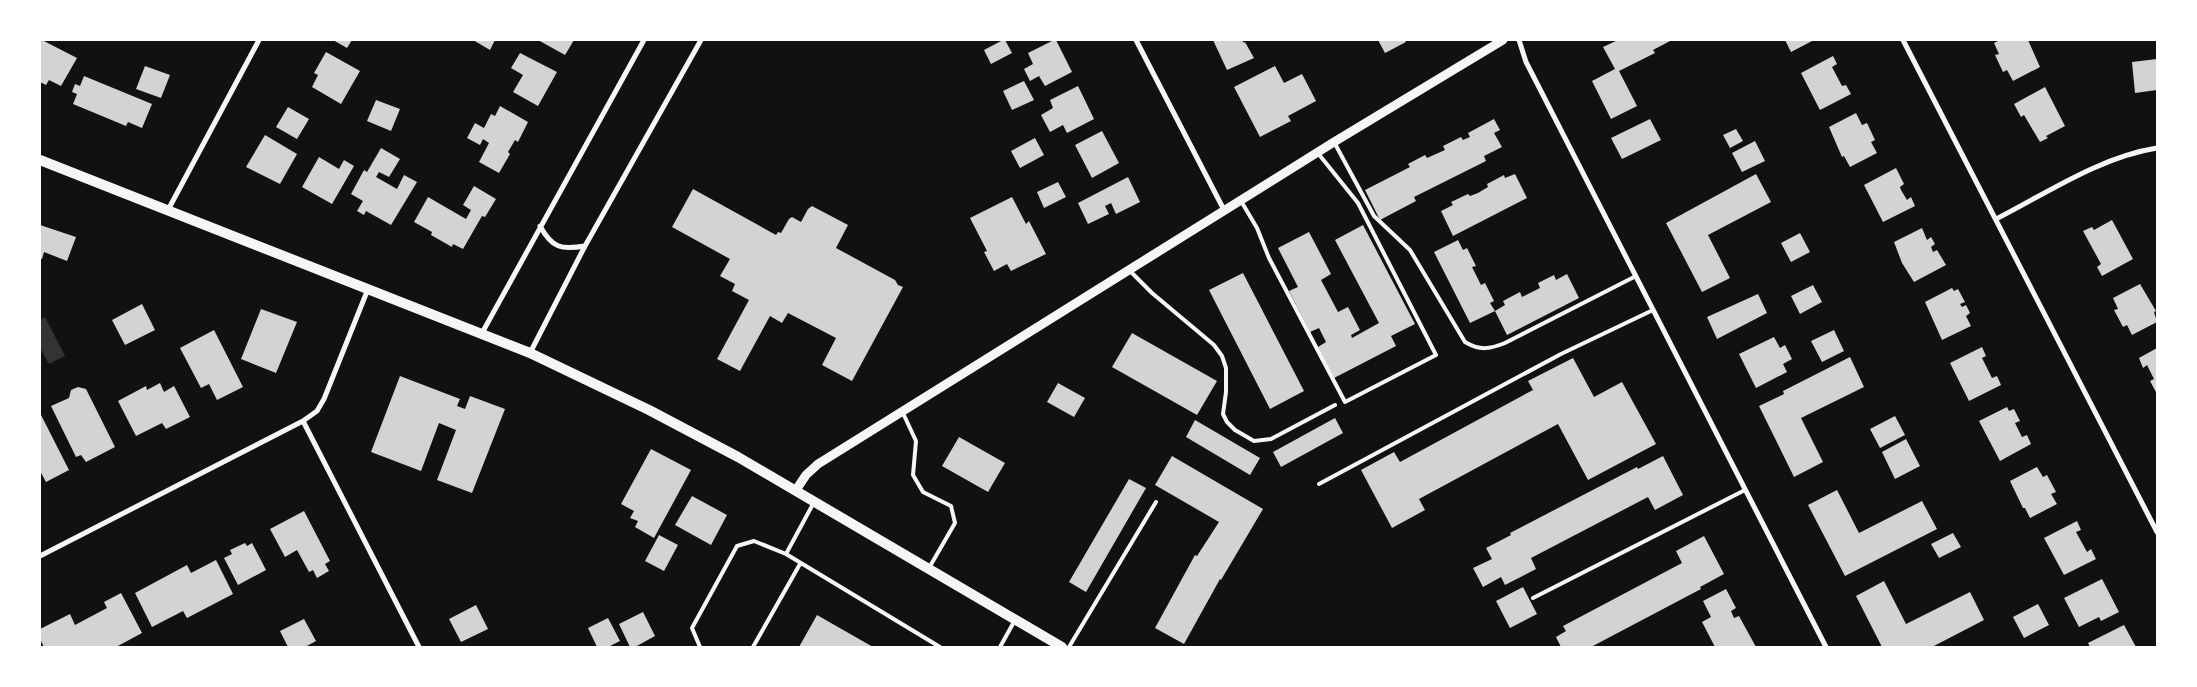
<svg xmlns="http://www.w3.org/2000/svg" width="2197" height="687" viewBox="0 0 2197 687" font-family="'Fira Sans Condensed',sans-serif">
<style>
.water{fill:#333}
.building{fill:#d3d3d3}
.lines{fill:none;stroke-linecap:round;stroke-linejoin:round}
.service{stroke:#f5f5f5;stroke-width:4}
.minor{stroke:#f5f5f5;stroke-width:5}
.tertiary{stroke:#f5f5f5;stroke-width:9}
.secondary{stroke:#f5f5f5;stroke-width:10}
</style>
<rect width="100%" height="100%" fill="#111"/>
<!-- water -->
<path class="water" d="M45 317 65 356 49 364 40 348V320Z"/>
<!-- building -->
<path class="building" d="M42 40 77 58 61 86 49 80 46 85 40 82V44Z
M333 40H352L347 48Z
M473 40H495L490 50Z
M538 40H574L565 55Z
M1003 40H1005L1012 53 991 64 984 50Z
M1054 40H1056L1072 72 1045 86 1039 76 1030 81 1024 69 1033 64 1028 53Z
M1213 40H1242L1244 43 1245 42 1254 58 1227 70Z
M1378 40H1404L1406 42 1385 53Z
M1618 40H1672L1653 50 1655 53 1619 71 1637 106 1611 119 1592 81 1615 69 1603 47Z
M1785 40H1814L1791 52Z
M2000 40H2028L2040 67 2013 81 2007 70 2003 72 1995 55 1999 54 1994 43Z
M326 52 360 71 341 104 312 87 318 75 314 73Z
M520 53 557 72 538 106 513 92 523 75 511 68Z
M1833 56 1837 64 1832 67 1842 86 1846 85 1851 94 1820 110 1801 73Z
M2157 59V90L2135 93 2132 62Z
M145 66 170 75 161 98 136 89Z
M1275 66 1284 83 1302 74 1316 101 1288 116 1291 121 1260 137 1234 87Z
M84 76 152 104 142 128 128 122 126 126 73 104 77 94 72 92 75 84 80 86Z
M1024 81 1034 100 1012 110 1003 91Z
M1078 86 1094 119 1067 133 1063 125 1050 132 1041 115 1053 108 1050 100Z
M2045 87 2065 126 2046 136 2048 138 2040 142 2024 115 2021 117 2014 104Z
M376 100 400 109 391 131 367 121Z
M500 106 528 122 518 142 515 140 508 152 510 154 499 173 479 162 489 143 483 139 480 145 467 138 475 123 484 128 491 114 495 116Z
M288 107 309 119 297 139 276 127Z
M1856 113 1862 125 1867 123 1875 140 1871 142 1877 153 1850 167 1844 156 1842 157 1829 127Z
M1494 119 1500 130 1494 133 1502 147 1484 156 1486 161 1414 197 1416 201 1380 220 1365 190 1410 167 1408 164 1425 155 1427 158 1445 150 1443 146 1461 137 1463 140 1470 137 1468 133Z
M1650 119 1661 140 1622 159 1611 138Z
M1736 129 1743 141 1730 148 1723 135Z
M1102 131 1119 163 1092 178 1075 145Z
M265 135 297 154 280 184 246 167Z
M1035 138 1044 155 1020 168 1011 151Z
M1755 141 1765 161 1742 172 1732 153Z
M381 148 400 159 389 177 379 172 376 177 397 189 404 175 417 182 391 225 366 211 364 215 357 211 363 201 351 194 364 170 367 172Z
M319 157 339 169 344 160 354 166 332 204 302 187Z
M1896 168 1904 184 1900 187 1901 190 1907 200 1911 197 1915 206 1883 222 1864 185Z
M1515 174 1527 198 1453 236 1441 211 1453 205 1451 202 1468 194 1470 196 1478 193 1488 187 1487 184 1504 175 1505 178Z
M1756 174 1771 202 1708 235 1730 278 1702 292 1666 223Z
M1128 177 1140 202 1116 214 1111 203 1105 206 1109 214 1088 224 1078 203Z
M1058 182 1066 197 1044 208 1037 192Z
M474 186 496 199 485 217 482 216 463 249 453 244 452 247 431 235 432 232 414 222 428 197 466 219 471 210 463 205Z
M693 189 776 235 778 232 781 233 789 219 792 217 801 222 808 209 812 206 848 225 836 248 895 280 898 285 903 287 852 381 822 365 836 338 788 313 782 323 770 316 740 371 717 359 749 300 732 291 735 284 720 276 730 259 672 227Z
M1012 197 1026 224 1029 221 1046 254 1011 271 1007 264 994 271 984 252 987 251 970 218Z
M2112 220 2133 259 2102 276 2097 267 2101 264 2083 231 2092 227 2094 230Z
M40 225 76 237 67 261 44 252 42 259H40Z
M1363 225 1415 324 1391 336 1396 346 1334 378 1318 347 1326 342 1319 328 1310 332 1289 291 1298 287 1278 248 1309 232 1331 274 1321 280 1338 312 1348 307 1360 330 1351 335 1352 338 1379 323 1335 240Z
M1922 228 1927 240 1931 237 1935 244 1931 247 1933 252 1937 250 1946 265 1914 282 1902 263 1894 242Z
M1800 233 1810 252 1791 262 1781 243Z
M1458 240 1463 250 1467 248 1476 266 1472 267 1481 285 1485 283 1494 301 1490 303 1495 311 1505 305 1503 301 1520 292 1522 297 1540 288 1538 283 1554 275 1556 280 1567 274 1579 298 1507 335 1495 311 1470 323 1434 252Z
M1243 273 1304 391 1270 409 1209 290Z
M2140 284 2156 311 2154 312 2157 322 2132 335 2127 325 2123 327 2114 310 2118 309 2113 298Z
M1813 285 1822 302 1800 314 1791 296Z
M1952 288 1954 291 1958 289 1965 302 1960 304 1962 307 1966 305 1970 313 1966 316 1971 326 1942 340 1925 302Z
M1758 294 1767 313 1717 339 1707 317Z
M142 304 155 330 125 345 112 320Z
M261 309 297 322 276 373 241 359Z
M214 330 243 387 217 400 209 384 201 388 180 348Z
M1834 330 1844 351 1822 362 1811 341Z
M1132 333 1217 381 1197 415 1112 367Z
M1774 337 1780 348 1785 345 1792 359 1783 364 1787 372 1756 388 1739 354Z
M1982 347 1986 356 1982 358 1992 378 1997 376 2001 385 1969 401 1950 363Z
M2157 348V394L2150 381 2154 379 2147 365 2143 368 2139 358Z
M1850 357 1864 387 1801 418 1823 462 1794 477 1759 406 1784 394 1783 391Z
M1573 358 1594 397 1622 382 1656 444 1588 480 1558 424 1419 499 1425 510 1392 528 1361 470 1394 452 1400 462 1533 390 1528 381Z
M400 376 460 399 457 406 465 409 470 396 505 409 472 493 437 480 456 430 439 423 421 471 371 452Z
M160 383 164 392 174 386 190 417 166 429 162 423 136 436 118 401 146 386 147 390Z
M1058 383 1085 398 1074 417 1047 402Z
M78 387 86 389 115 447 86 462 81 455 76 457 51 406 69 398 71 390Z
M2007 407 2009 411 2014 409 2020 421 2015 423 2022 437 2027 435 2031 444 2000 461 1979 421Z
M40 413 69 470 46 482 40 471Z
M1895 416 1905 435 1880 448 1870 429Z
M1335 418 1343 433 1281 467 1273 452Z
M1195 420 1260 458 1250 475 1186 437Z
M959 437 1005 463 988 492 942 466Z
M1906 439 1920 466 1895 479 1882 452Z
M651 449 691 470 654 538 635 527 638 521 630 518 634 511 621 504Z
M1172 456 1263 509 1221 580 1220 579 1184 644 1155 628 1195 555 1197 556 1219 522 1155 485Z
M1663 456 1683 495 1655 510 1648 497 1531 558 1536 569 1505 585 1501 577 1483 587 1473 568 1492 559 1486 548 1511 535 1510 533 1637 467 1638 469Z
M2037 467 2043 477 2047 475 2056 492 2051 494 2057 504 2030 518 2025 508H2023L2010 481Z
M1129 479 1146 488 1086 592 1069 582Z
M1837 490 1859 533 1922 501 1937 529 1845 576 1808 505Z
M692 496 727 515 711 545 675 525Z
M304 511 330 561 325 564 329 571 317 578 313 570 309 572 297 550 285 557 270 529Z
M2077 521 2081 530 2076 532 2087 552 2091 549 2096 559 2064 575 2044 538Z
M1953 533 1961 547 1939 558 1931 544Z
M659 535 678 545 664 571 645 561Z
M1704 536 1724 574 1700 587 1701 589 1591 647H1561L1556 637 1566 631 1563 626 1682 563 1676 551Z
M245 543 247 546 252 543 266 570 238 585 224 558 232 554 230 550Z
M216 560 233 594 187 618 183 611 152 627 135 593 187 565 191 573Z
M2102 579 2119 612 2101 621 2099 617 2079 627 2064 598Z
M1884 581 1906 624 1970 592 1984 620 1932 647H1882L1856 596Z
M1523 587 1537 614 1510 628 1496 601Z
M1726 589 1736 608 1731 611 1734 618 1739 616 1756 647H1715L1702 622 1711 617 1703 601Z
M121 593 142 633 116 647H44L40 639V629L70 614 75 625 107 608 104 602Z
M2038 604 2049 625 2024 638 2013 617Z
M476 605 488 629 461 642 449 619Z
M643 612 655 636 635 647H630L619 624Z
M817 615 873 647H799Z
M608 618 620 641 608 647H597L588 628Z
M304 619 316 641 305 647H288L280 631Z
M2124 625 2136 647H2090L2088 643Z"/>
<g class="lines">
<!-- service -->
<path class="service" d="M1334 142 1374 216 1410 250 1465 342C1480 351 1490 349 1505 343L1636 276
M1241 201 1257 228 1269 258 1345 402 1436 355 1358 203 1317 152
M1129 270 1152 293 1214 345 1222 356 1226 368V392L1223 414 1227 422 1235 430 1254 441 1271 439 1335 405
M902 411 916 441 913 475 923 492 951 506 955 523 929 568
M1319 484 1561 354 1653 310
M813 504 786 554 940 647
M1533 598 1745 490
M700 647 692 628 737 546 754 541 786 554
M753 647 800 564
M1000 647 1015 620
M1069 647 1156 502"/>
<!-- minor -->
<path class="minor" d="M1136 40 1224 210
M1519 40 1526 62 1826 647
M1903 40 2157 532
M168 210 259 40
M1996 219C2047 193 2100 157 2157 148
M540 226C552 248 561 250 585 246
M482 333 644 40
M530 353 585 246 701 40
M303 421 419 647
M40 556 303 421 317 411 324 399 368 289"/>
<!-- tertiary -->
<path class="tertiary" d="M796 490 806 475 818 464 1334 142 1503 40"/>
<!-- secondary -->
<path class="secondary" d="M40 160 530 353 649 410 738 457 1062 647"/>
</g>
<!-- border -->
<rect width="2197" height="687" fill="none" stroke="#ffffff" stroke-width="82"/>
</svg>
